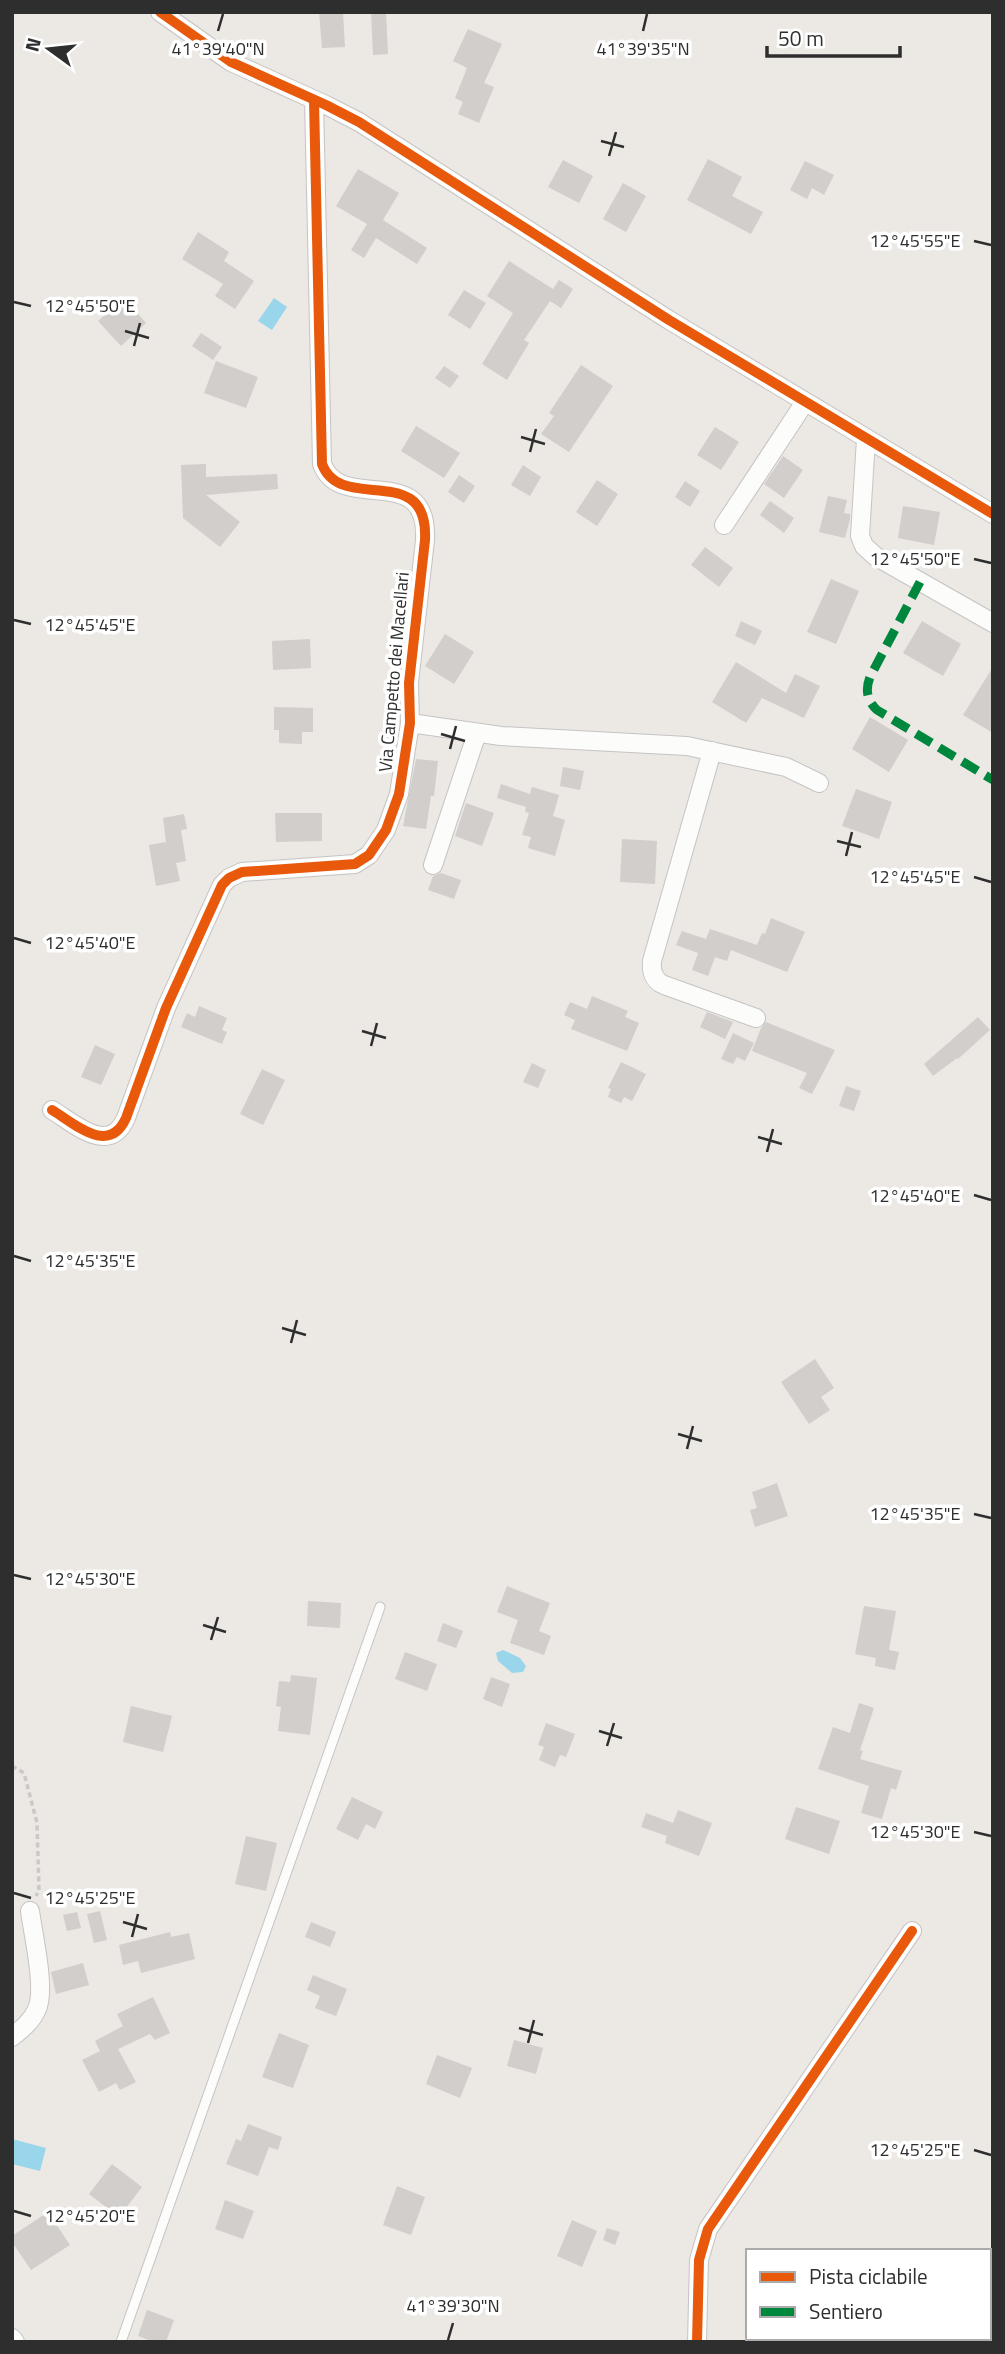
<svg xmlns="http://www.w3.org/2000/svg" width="1005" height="2354" viewBox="0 0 1005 2354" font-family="'Titillium Web',sans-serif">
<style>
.water{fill:#99d6ec}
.building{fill:#d1cecb}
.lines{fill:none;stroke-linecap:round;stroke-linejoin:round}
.lane-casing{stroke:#c5c4c5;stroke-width:11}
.street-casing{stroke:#c5c4c5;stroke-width:20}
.path{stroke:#c9c9c8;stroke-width:3.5;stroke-dasharray:5 3.5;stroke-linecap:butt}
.lane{stroke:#fcfcfb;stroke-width:9}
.street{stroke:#fcfcfb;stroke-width:18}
.quiet{stroke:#00873e;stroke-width:9;stroke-dasharray:18 9;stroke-linecap:butt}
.cycleway-casing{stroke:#fff;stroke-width:15}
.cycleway{stroke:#e8590c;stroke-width:10}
.ticks{fill:none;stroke:#2e2e2e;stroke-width:2.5}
.labels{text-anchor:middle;stroke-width:7;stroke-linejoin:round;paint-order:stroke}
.street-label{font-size:18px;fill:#2e2e2e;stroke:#fff}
.ticks-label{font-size:18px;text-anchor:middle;fill:#2e2e2e;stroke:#fff;stroke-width:7;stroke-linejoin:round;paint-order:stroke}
</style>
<rect width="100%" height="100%" fill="#ece8e4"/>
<!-- water -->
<path class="water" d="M274 298 287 307 272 330 258 321Z
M503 1650 520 1658 526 1666 523 1672 512 1673 498 1661 496 1653Z
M12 2139 46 2148 40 2171 12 2164Z"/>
<!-- building -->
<path class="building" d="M319 12H343L345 47 322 48Z
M371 12H386L388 54 373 55Z
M468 29 502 44 484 83 494 87 479 123 458 114 463 102 455 98 467 68 453 61Z
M708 159 742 177 732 196 763 212 751 234 687 200Z
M563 160 593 176 579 203 548 187Z
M805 161 834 175 824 195 812 188 807 199 790 190Z
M358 169 399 193 383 220 427 248 417 264 376 238 364 258 351 250 367 224 336 206Z
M623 183 646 196 626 232 603 219Z
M198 232 229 252 224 261 254 281 235 309 215 296 223 284 182 259Z
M509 261 553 289 559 280 573 289 561 308 550 301 524 340 529 343 507 380 482 364 513 313 487 296Z
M464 290 486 303 470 329 448 315Z
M124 298 146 323 121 346 98 321Z
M201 333 222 347 213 360 192 346Z
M216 361 258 377 246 408 204 393Z
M581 365 613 386 569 452 541 434 554 416 549 413Z
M444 366 459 376 450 388 435 378Z
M416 426 460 453 444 478 401 451Z
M715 427 739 442 721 470 697 455Z
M783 456 803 470 784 498 764 484Z
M206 464V477L277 474 278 489 206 495 240 522 220 547 183 518 181 465Z
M523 465 541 477 530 496 511 485Z
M459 475 475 486 464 503 448 492Z
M597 480 618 494 597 526 576 512Z
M685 481 700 491 690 507 675 497Z
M828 496 847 500 844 513 850 514V519L845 538 819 532Z
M770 501 794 518 784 533 760 515Z
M903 506 940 512 934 545 898 538Z
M705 547 733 568 719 587 691 565Z
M831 579 859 591 836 644 807 632Z
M741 621 762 631 755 645 735 636Z
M922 621 961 644 943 676 903 653Z
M445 634 474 652 454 684 425 666Z
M310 639 311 668 273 670 272 641Z
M736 662 786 693 795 674 820 686 804 718 762 698 746 723 712 702Z
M993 667V733L963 715Z
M274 707 313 708V732H302V744L279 743V730H274Z
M870 717 908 740 889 772 852 749Z
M416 759 438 761 434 796H431L426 829 403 826Z
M563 767 584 771 580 790 560 786Z
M501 784 530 794 532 787 559 795 553 816 565 820 555 856 528 848 531 837 522 835 529 813 525 812 526 807 497 798Z
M856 789 892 802 879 839 842 826Z
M466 803 494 813 482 846 455 836Z
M275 813H322V841L276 842Z
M184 814 187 829 181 830 186 861 176 863 180 881 156 886 149 845 166 842 163 818Z
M622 839 657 841 655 884 620 882Z
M441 873 461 880 454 899 428 890 433 876Z
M771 918 805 932 787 972 731 950 727 961 715 957 708 976 692 970 698 953 676 945 682 931 706 939 710 929 757 945 762 933 765 934Z
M592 996 628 1011 625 1017 639 1023 627 1051 571 1029 575 1020 564 1015 570 1002 587 1009Z
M199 1006 227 1018 222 1030 227 1032 222 1044 181 1027 187 1013 195 1017Z
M707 1012 733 1022 725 1039 700 1027Z
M978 1017 990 1030 958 1059 957 1058 933 1076 924 1064Z
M766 1022 835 1050 812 1094 799 1088 807 1073 752 1051 761 1028Z
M733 1033 754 1043 745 1061 737 1057 733 1064 721 1059Z
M95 1045 115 1054 101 1085 81 1077Z
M621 1062 646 1074 632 1101 624 1097 621 1103 608 1097 611 1089 608 1088Z
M532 1063 546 1070 538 1088 523 1082Z
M262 1069 285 1080 263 1125 240 1114Z
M846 1086 861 1091 854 1111 839 1106Z
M815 1359 834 1388 821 1397 830 1410 809 1424 781 1382Z
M777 1483 788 1516 755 1527 750 1510 757 1508 752 1492Z
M507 1586 550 1603 539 1631 551 1636 544 1655 510 1643 518 1620 497 1612Z
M308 1601 341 1603 340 1628 307 1626Z
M864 1606 896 1611 889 1650 899 1652 895 1670 875 1666 876 1658 855 1654Z
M443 1623 463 1631 456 1648 437 1641Z
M405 1652 437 1664 427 1691 395 1679Z
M291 1675 317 1678 310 1735 278 1731 281 1707 276 1706 279 1681 290 1682Z
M491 1677 510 1684 502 1707 483 1699Z
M859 1703 874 1708 860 1750 863 1751 860 1759 902 1771 896 1790 891 1788 882 1819 861 1813 869 1786 818 1769 833 1727 850 1733Z
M131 1706 172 1716 163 1752 123 1742Z
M546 1723 575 1734 566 1757 560 1755 555 1767 539 1760 544 1747 538 1745Z
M352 1797 383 1812 375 1829 366 1824 358 1840 336 1829Z
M796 1807 840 1821 829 1854 785 1839Z
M678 1810 712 1823 699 1856 665 1843 667 1836 641 1827 646 1813 673 1823Z
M246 1836 277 1843 266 1891 235 1884Z
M100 1911 107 1940 94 1943 87 1914Z
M77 1912 81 1928 67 1931 63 1915Z
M311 1922 336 1932 330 1947 305 1937Z
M170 1932 171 1937 189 1933 195 1959 141 1973 138 1961 123 1965 119 1945Z
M83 1963 89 1985 56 1994 51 1972Z
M313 1975 347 1989 336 2016 315 2008 320 1996 307 1990Z
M153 1997 170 2033 155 2040 150 2034 118 2049 136 2082 120 2090 116 2083 99 2092 82 2060 100 2051 95 2041 123 2026 117 2014Z
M279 2033 309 2045 293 2088 262 2077Z
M514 2040 543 2048 536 2074 507 2066Z
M437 2055 472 2068 460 2098 426 2084Z
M248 2124 282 2137 278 2150 269 2147 258 2176 226 2164 236 2139 241 2141Z
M112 2164 142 2187 119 2217 89 2194Z
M397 2186 425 2197 411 2235 383 2225Z
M225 2200 254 2211 243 2239 215 2229Z
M48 2212 70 2245 31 2270 12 2242V2236Z
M572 2220 597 2231 582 2267 557 2256Z
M607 2228 620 2232 615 2245 603 2240Z
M147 2310 174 2320 166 2342H154L138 2336Z"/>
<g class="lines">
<defs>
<path id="lane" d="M121 2342 380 1607"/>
<path id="street" d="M160 12 231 62 326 105 359 122 669 320 993 514
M866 439 860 536 864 546 875 556 993 623
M724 525 805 402
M410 723 501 736 687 746 786 767 819 783
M712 751 652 961C651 972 654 981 664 985L756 1018
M433 865 477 733
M52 1110C75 1124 109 1156 126 1118L166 1008 222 885 229 878 242 872 355 864 369 855 386 830 399 794 410 723 409 683 425 540C429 459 341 515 322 464L314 100
M12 2037C22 2029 32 2021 37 2009 46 1989 33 1934 30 1911
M12 2338 15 2342
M697 2342 699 2260 708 2229 912 1931"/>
</defs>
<!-- lane casing -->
<use href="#lane" class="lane-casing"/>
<!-- street casing -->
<use href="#street" class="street-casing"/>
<!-- path -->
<path class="path" d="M12 1766 24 1773 37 1823 39 1890 36 1896"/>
<!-- lane -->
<use href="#lane" class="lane"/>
<!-- street -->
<use href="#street" class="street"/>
<!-- quiet -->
<path class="quiet" d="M920 582 870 677C865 690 867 701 877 710L993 780"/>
<defs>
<path id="cycleway" d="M160 12 231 62 326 105 359 122 669 320 993 514
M52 1110C75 1124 109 1156 126 1118L166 1008 222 885 229 878 242 872 355 864 369 855 386 830 399 794 410 723 409 683 425 540C429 459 341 515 322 464L314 100
M697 2342 699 2260 708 2229 912 1931"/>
</defs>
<!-- cycleway casing -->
<use href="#cycleway" class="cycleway-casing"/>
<!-- cycleway -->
<use href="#cycleway" class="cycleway"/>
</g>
<!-- ticks -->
<path class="ticks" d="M218 31 223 14M643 31 647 14M601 141 624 147M609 156 616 132M974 241 991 245M14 302 31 306M125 331 149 338M134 346 140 323M521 437 545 444M530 452 536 429M974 559 991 563M14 620 31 624M441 734 465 741M450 749 456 726M837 841 861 847M846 856 852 832M974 877 991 882M14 938 31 943M362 1031 386 1038M371 1046 377 1023M758 1137 782 1144M767 1152 773 1129M974 1195 991 1200M14 1256 31 1261M282 1328 306 1335M291 1343 297 1320M678 1434 702 1441M687 1449 693 1426M974 1514 991 1518M14 1575 31 1579M203 1625 226 1632M211 1640 218 1617M599 1731 622 1738M607 1746 614 1723M974 1832 991 1836M14 1893 31 1898M123 1922 147 1929M132 1937 138 1914M519 2028 543 2035M528 2043 534 2020M974 2150 991 2155M14 2211 31 2216M448 2340 453 2323"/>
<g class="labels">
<!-- street labels -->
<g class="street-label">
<text transform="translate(394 672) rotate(-85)" y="6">Via Campetto dei Macellari</text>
</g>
</g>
<g class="ticks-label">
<text x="218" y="55">41°39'40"N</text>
<text x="643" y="55">41°39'35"N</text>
<text x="915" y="247">12°45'55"E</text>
<text x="90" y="312">12°45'50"E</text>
<text x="915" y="565">12°45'50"E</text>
<text x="90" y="631">12°45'45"E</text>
<text x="915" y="883">12°45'45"E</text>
<text x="90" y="949">12°45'40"E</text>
<text x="915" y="1202">12°45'40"E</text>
<text x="90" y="1267">12°45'35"E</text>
<text x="915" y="1520">12°45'35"E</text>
<text x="90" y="1585">12°45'30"E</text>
<text x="915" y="1838">12°45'30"E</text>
<text x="90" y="1904">12°45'25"E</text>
<text x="915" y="2156">12°45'25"E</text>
<text x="90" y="2222">12°45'20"E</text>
<text x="453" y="2312">41°39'30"N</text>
</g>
<!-- border -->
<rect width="1005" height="2354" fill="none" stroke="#2e2e2e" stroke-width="28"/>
<!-- legend -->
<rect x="746" y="2249" width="245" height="91" fill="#ffffff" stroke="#ababab" stroke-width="2"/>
<rect x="760" y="2272" width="35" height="10" fill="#e8590c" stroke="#ababab" stroke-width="2"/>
<text x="809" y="2284" font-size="21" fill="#2e2e2e">Pista ciclabile</text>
<rect x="760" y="2307" width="35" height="10" fill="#00873e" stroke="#ababab" stroke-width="2"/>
<text x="809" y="2319" font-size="21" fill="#2e2e2e">Sentiero</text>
<!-- north arrow -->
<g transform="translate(49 49) rotate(285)" stroke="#ffffff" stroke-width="5" paint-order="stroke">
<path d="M0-5L12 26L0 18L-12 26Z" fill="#2e2e2e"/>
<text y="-10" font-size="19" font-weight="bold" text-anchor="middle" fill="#2e2e2e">N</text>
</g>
<!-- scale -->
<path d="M767 46v10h133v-10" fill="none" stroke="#2e2e2e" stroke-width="3.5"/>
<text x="778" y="46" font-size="21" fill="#2e2e2e" stroke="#ffffff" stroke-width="5" paint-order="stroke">50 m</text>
</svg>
